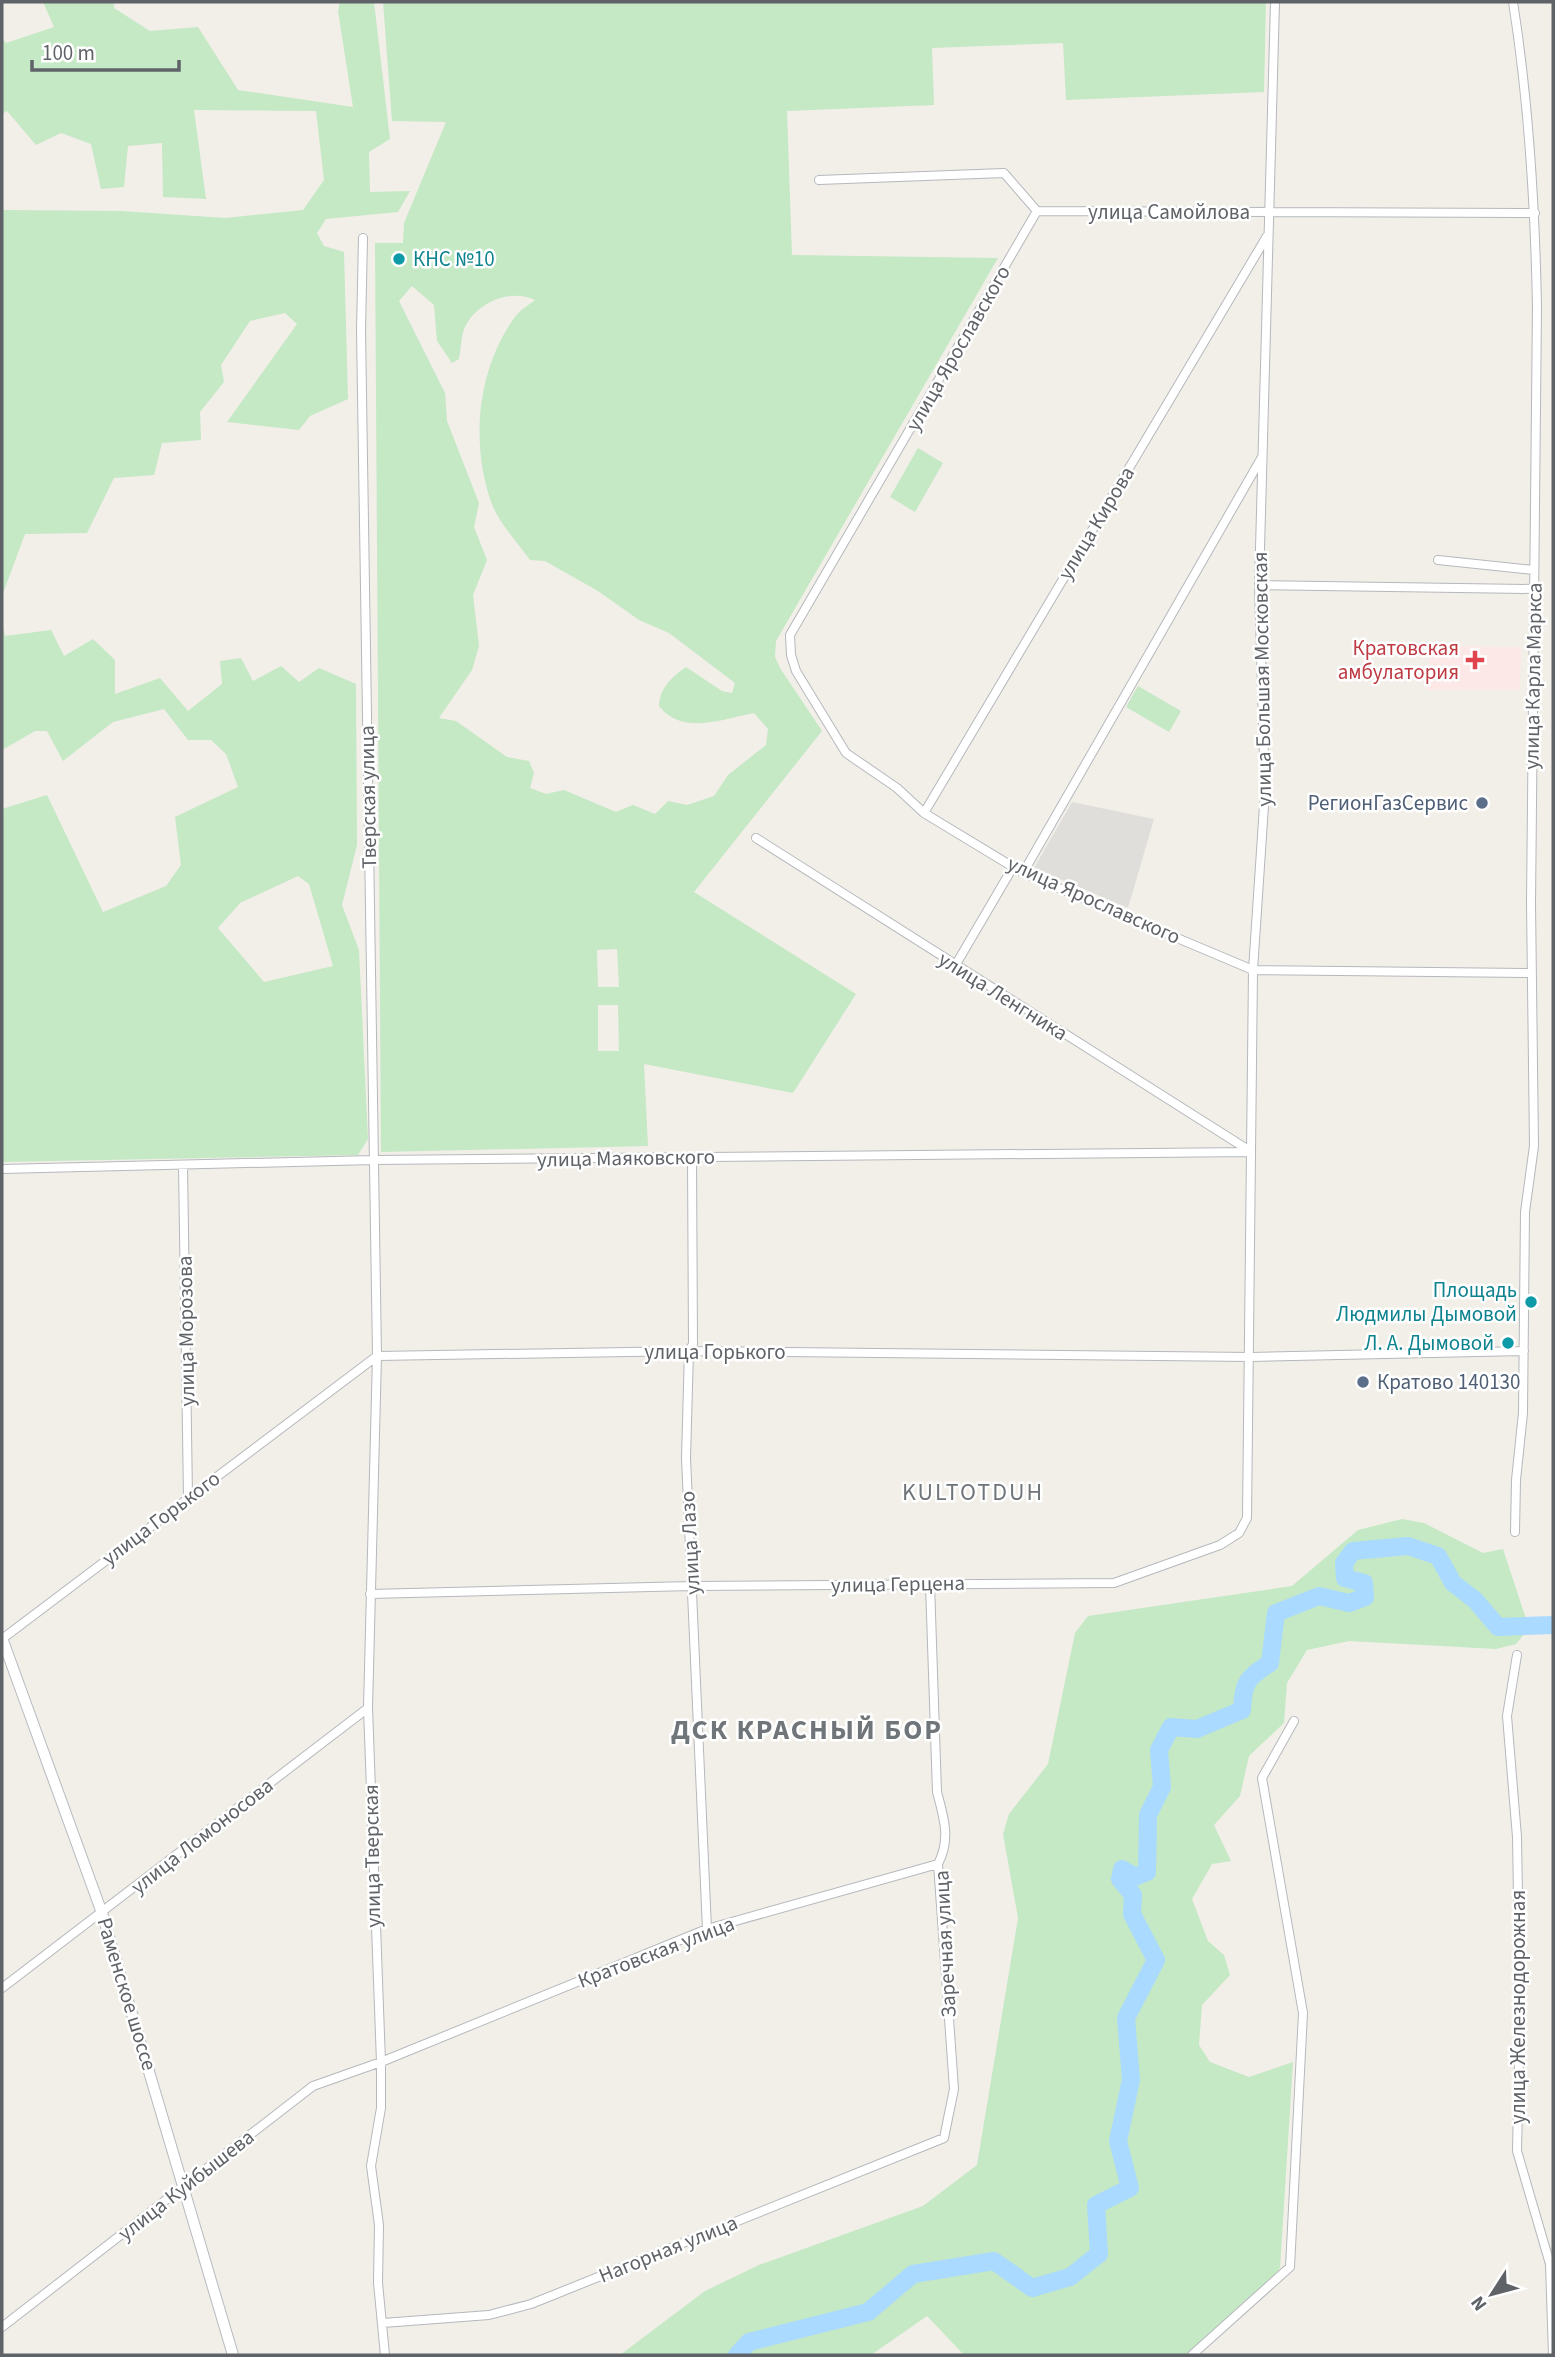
<svg xmlns="http://www.w3.org/2000/svg" width="1555" height="2357" viewBox="0 0 1555 2357" font-family="'Source Sans 3',sans-serif">
<style>
.industrial{fill:#e0deda}
.medical{fill:#fce8e6}
.green{fill:#c5e8c5;fill-rule:evenodd}
.lines{fill:none;stroke-linecap:round;stroke-linejoin:round}
.river{stroke:#aadaff;stroke-width:18}
.street-casing{stroke:#b5b8bc;stroke-width:10}
.secondary-casing{stroke:#b6babf;stroke-width:12}
.street{stroke:#fff;stroke-width:8}
.secondary{stroke:#fff;stroke-width:10}
.culture-dot{fill:#0f9aa8;stroke:#fff;stroke-width:2.5}
.health-dot{fill:#e0444e;stroke:#fff;stroke-width:2.5}
.service-dot{fill:#5c6f8a;stroke:#fff;stroke-width:2.5}
.labels{text-anchor:middle;stroke-width:5;stroke-linejoin:round;paint-order:stroke}
.street-label{font-size:21px;fill:#5f6368;stroke:#fff}
.culture-label{font-size:21px;fill:#0d838f;stroke:#fff;text-anchor:end}
.health-label{font-size:21px;fill:#be3a42;stroke:#fff;text-anchor:end}
.service-label{font-size:21px;fill:#4e5e75;stroke:#fff;text-anchor:end}
.quarter-label{font-size:24px;letter-spacing:2px;fill:#70757a;stroke:#fff}
.district-label{font-size:28px;font-weight:bold;letter-spacing:2px;fill:#70757a;stroke:#fff}
</style>
<rect width="100%" height="100%" fill="#f1efe8"/>
<!-- industrial -->
<path class="industrial" d="M1072 802 1154 819 1128 908 1034 868Z"/>
<!-- medical -->
<path class="medical" d="M1431 646 1521 647 1520 690H1426Z"/>
<!-- green -->
<path class="green" d="M43 2H114V8L150 31 198 27 238 90 353 107 338 11 340 2H374L390 139 369 152 370 192 410 191 398 212 326 219 317 233 324 246 344 252 348 399 310 416 299 430 227 422 297 324 285 313 250 321 221 365 224 382 200 412 201 440 162 443 154 475 114 478 87 533 25 534 2 596V210L122 211 225 218 303 210 324 180 316 111 194 110 206 199 163 197 162 143 128 146 124 187 101 189 91 144 61 133 36 145 7 111 2 114V38L6 43 54 27Z
M383 2H1266L1264 92 1066 100 1063 43 932 48 934 105 787 111 792 255 998 258 776 641 775 657 780 668 822 731 694 892 856 994 793 1093 644 1064 648 1146 381 1152 375 243H403L404 223 446 122 392 121ZM412 286 434 305 437 341 452 363 459 359C461 350 461 335 465 327 477 302 511 288 535 300 529 305 520 310 515 317 476 370 470 447 493 507 501 525 518 543 530 560L545 561 598 591 639 620 669 633 735 683 732 693 722 691 686 667C672 677 660 687 659 706 683 736 721 719 754 713L768 729 766 745 728 775 714 796 687 805 668 801 655 814 633 805 616 812 564 790 546 794 530 788 534 773 529 761 507 757 456 721 439 718 472 670 479 646 473 595 487 560 474 527 479 503 447 421 445 393 399 301ZM617 949 619 987H598L597 950ZM598 1005H618L619 1051H598Z
M918 448 943 463 915 512 890 497Z
M2 620 5 636 51 630 64 656 93 639 115 660V694L160 678 188 711 222 684 220 661 241 658 253 681 281 666 299 682 319 668 356 684 357 845 342 905 359 950 368 1139 358 1155 2 1162V809L47 795 103 912 166 886 181 865 175 817 238 787 226 754 211 740H188L164 709 113 722 63 761 47 731H35L2 750ZM298 876 309 884 333 966 264 982 218 928 240 903Z
M1138 686 1181 711 1169 732 1126 707Z
M1402 1519 1424 1523 1483 1553 1503 1549 1529 1628 1516 1644 1496 1649 1349 1641 1307 1650 1287 1683 1284 1723 1249 1756 1240 1796 1214 1825 1231 1861 1212 1864 1192 1899 1208 1941 1224 1955 1230 1975 1202 2005 1199 2045 1210 2062 1249 2077 1293 2062 1280 2268 1267 2285 1186 2355H964L927 2316 871 2355H620L705 2291 759 2265 923 2206 977 2165 1018 1918 1003 1834 1009 1814 1048 1764 1075 1633 1088 1616 1292 1586 1358 1530Z"/>
<g class="lines">
<!-- river -->
<path class="river" d="M737 2355 749 2342 868 2312 913 2274 994 2261 1032 2288 1070 2277 1099 2254 1096 2205 1130 2188 1118 2141 1131 2080 1126 2018 1156 1960 1132 1914 1133 1895 1120 1879 1122 1869 1135 1877 1147 1872 1148 1815 1162 1787 1159 1750 1171 1727 1197 1729 1242 1710C1243 1682 1247 1678 1270 1663L1276 1613 1319 1596 1349 1603 1365 1597 1364 1583 1345 1578 1344 1563 1353 1551 1408 1546 1438 1556 1453 1583 1475 1600 1498 1627 1553 1625"/>
<defs>
<path id="street" d="M1513 2C1529 103 1535 204 1537 307L1531 903 1534 1146 1525 1212 1523 1413 1516 1480 1515 1532
M819 180 1004 173 1037 211 1535 213
M1037 211 790 635 791 655 796 671 846 753 897 788 924 813 1023 873 1253 970 1531 973
M363 238 361 330 377 1356 368 1708 381 2062V2108L371 2166 379 2225 378 2283 385 2355
M1438 560 1534 570
M1259 585 1534 589
M924 813 1267 236
M756 838 1250 1151
M1023 873 1262 457
M955 966 1013 867
M692 1157 693 1344 689 1351 686 1458 707 1929
M183 1166 188 1497
M2 1169 373 1160 1251 1152
M370 1594 692 1586 1114 1583 1220 1545 1239 1533 1247 1518 1253 970 1265 791 1259 585 1275 2
M2 1639 377 1356 689 1351 1251 1357 1524 1351
M1517 1655 1507 1716 1517 1837 1520 2017 1517 2151 1550 2264 1553 2355
M2 1988 368 1708
M383 2323 489 2315 531 2304 944 2138 954 2089 938 1864C951 1839 944 1818 937 1792L930 1584
M2 2327 313 2086 381 2062 707 1929 938 1864
M1192 2355 1290 2267 1303 2013 1262 1778 1294 1721"/>
<path id="secondary" d="M2 1638 102 1913 233 2355"/>
</defs>
<!-- street casing -->
<use href="#street" class="street-casing"/>
<!-- secondary casing -->
<use href="#secondary" class="secondary-casing"/>
<!-- street -->
<use href="#street" class="street"/>
<!-- secondary -->
<use href="#secondary" class="secondary"/>
</g>
<!-- markers -->
<g class="culture-dot">
<circle cx="399" cy="259" r="7"/>
<circle cx="1531" cy="1302" r="7"/>
<circle cx="1508" cy="1343" r="7"/>
</g>
<path class="health-dot" d="M1471.5 649.5h7v7h7v7h-7v7h-7v-7h-7v-7h7z"/>
<g class="service-dot">
<circle cx="1482" cy="803" r="7"/>
<circle cx="1363" cy="1382" r="7"/>
</g>
<g class="labels">
<!-- street labels -->
<g class="street-label">
<text x="1169" y="219">улица Самойлова</text>
<text transform="translate(958 348) rotate(-60)" y="7">улица Ярославского</text>
<text transform="translate(1096 523) rotate(-59)" y="7">улица Кирова</text>
<text transform="translate(1533 676) rotate(-89)" y="7">улица Карла Маркса</text>
<text transform="translate(1262 679) rotate(-91)" y="7">улица Большая Московская</text>
<text transform="translate(368 797) rotate(-91)" y="7">Тверская улица</text>
<text transform="translate(1094 900) rotate(24)" y="7">улица Ярославского</text>
<text transform="translate(1003 996) rotate(32)" y="7">улица Ленгника</text>
<text transform="translate(626 1158) rotate(-1)" y="7">улица Маяковского</text>
<text transform="translate(186 1331) rotate(-91)" y="7">улица Морозова</text>
<text x="715" y="1359">улица Горького</text>
<text transform="translate(161 1518) rotate(-37)" y="7">улица Горького</text>
<text transform="translate(690 1543) rotate(-93)" y="7">улица Лазо</text>
<text transform="translate(898 1584) rotate(-1)" y="7">улица Герцена</text>
<text transform="translate(202 1836) rotate(-38)" y="7">улица Ломоносова</text>
<text transform="translate(372 1856) rotate(-91)" y="7">улица Тверская</text>
<text transform="translate(945 1944) rotate(-93)" y="7">Заречная улица</text>
<text transform="translate(656 1952) rotate(-21)" y="7">Кратовская улица</text>
<text transform="translate(127 1994) rotate(73)" y="7">Раменское шоссе</text>
<text transform="translate(1518 2007) rotate(-90)" y="7">улица Железнодорожная</text>
<text transform="translate(186 2185) rotate(-38)" y="7">улица Куйбышева</text>
<text transform="translate(668 2249) rotate(-22)" y="7">Нагорная улица</text>
</g>
<!-- culture labels -->
<g class="culture-label">
<text x="413" y="266" text-anchor="start">КНС №10</text>
<text x="1517" y="1297">Площадь<tspan x="1517" dy="24">Людмилы Дымовой</tspan></text>
<text x="1494" y="1350">Л. А. Дымовой</text>
</g>
<!-- health labels -->
<g class="health-label">
<text x="1459" y="655">Кратовская<tspan x="1459" dy="24">амбулатория</tspan></text>
</g>
<!-- service labels -->
<g class="service-label">
<text x="1468" y="810">РегионГазСервис</text>
<text x="1377" y="1389" text-anchor="start">Кратово 140130</text>
</g>
<!-- quarter labels -->
<g class="quarter-label">
<text x="973" y="1500">KULTOTDUH</text>
</g>
<!-- district labels -->
<g class="district-label">
<text x="807" y="1739">ДСК КРАСНЫЙ БОР</text>
</g>
</g>
<!-- border -->
<rect width="1555" height="2357" fill="none" stroke="#5f6368" stroke-width="7"/>
<!-- north arrow -->
<g transform="translate(1492 2294) rotate(234)" stroke="#ffffff" stroke-width="5" paint-order="stroke">
<path d="M0-5L12 26L0 18L-12 26Z" fill="#5f6368"/>
<text y="-10" font-size="19" font-weight="bold" text-anchor="middle" fill="#5f6368">N</text>
</g>
<!-- scale -->
<path d="M32 60v10h147v-10" fill="none" stroke="#5f6368" stroke-width="3.5"/>
<text x="42" y="60" font-size="21" fill="#5f6368" stroke="#ffffff" stroke-width="5" paint-order="stroke">100 m</text>
</svg>
